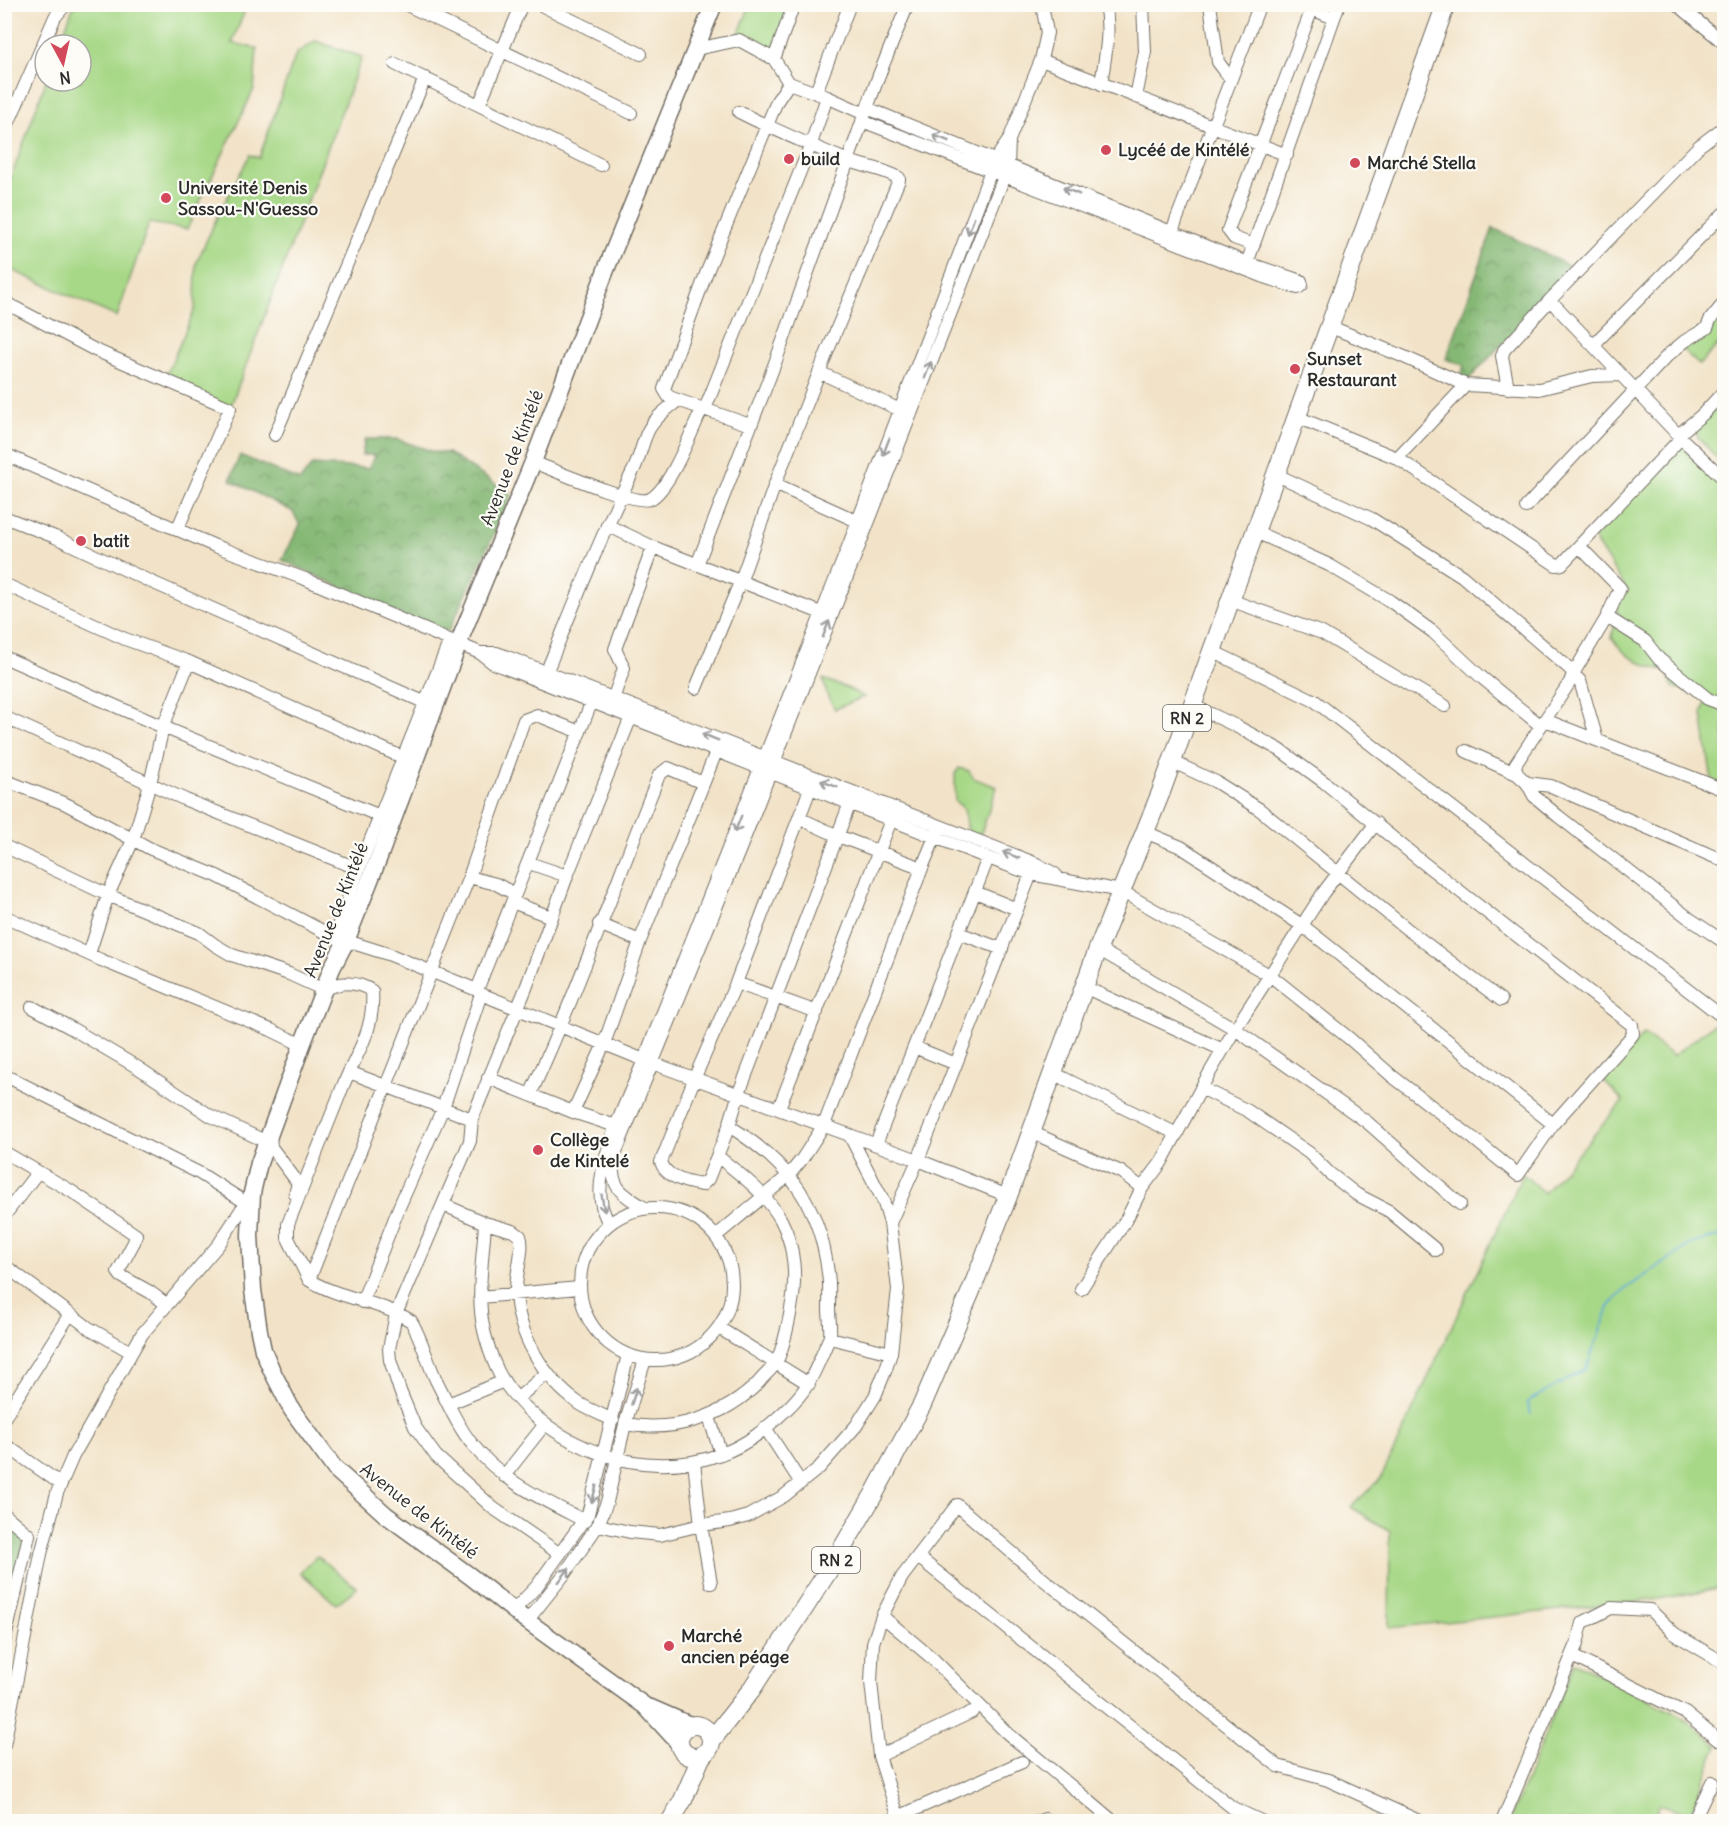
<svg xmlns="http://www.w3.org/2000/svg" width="1729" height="1826" viewBox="0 0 1729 1826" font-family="Delius,sans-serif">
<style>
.grass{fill:#a7d887;stroke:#698259;stroke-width:1.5}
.forest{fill:url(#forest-crowns);stroke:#587250;stroke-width:1.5}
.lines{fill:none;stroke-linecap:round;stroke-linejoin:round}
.stream{stroke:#5fa9d7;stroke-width:2}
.minor-casing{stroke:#716b62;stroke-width:14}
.major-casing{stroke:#716b62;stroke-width:19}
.highway-casing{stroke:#716b62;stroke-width:20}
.minor{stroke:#fff;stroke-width:12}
.major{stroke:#fff;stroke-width:16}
.highway{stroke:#fff;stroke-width:18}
.oneway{stroke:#a0a0a0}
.poi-dot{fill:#d1495b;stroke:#fdfcf7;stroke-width:2}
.labels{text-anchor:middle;stroke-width:4.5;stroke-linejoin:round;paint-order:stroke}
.shield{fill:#fdfcf7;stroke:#6a6a68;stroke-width:1.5}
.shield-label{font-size:16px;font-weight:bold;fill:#2b2b2b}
.poi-label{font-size:18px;font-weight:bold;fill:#2b2b2b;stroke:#fdfcf7;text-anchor:start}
.street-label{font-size:18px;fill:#2b2b2b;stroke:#fdfcf7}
</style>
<defs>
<pattern id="forest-crowns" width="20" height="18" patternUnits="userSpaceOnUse" patternTransform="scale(1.5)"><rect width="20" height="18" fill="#85b874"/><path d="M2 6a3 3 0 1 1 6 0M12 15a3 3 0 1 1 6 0" fill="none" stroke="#6d965f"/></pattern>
</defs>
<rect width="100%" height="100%" fill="#fdfcf7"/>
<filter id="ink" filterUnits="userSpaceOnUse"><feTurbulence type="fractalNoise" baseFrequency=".0167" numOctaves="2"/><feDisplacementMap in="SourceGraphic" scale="12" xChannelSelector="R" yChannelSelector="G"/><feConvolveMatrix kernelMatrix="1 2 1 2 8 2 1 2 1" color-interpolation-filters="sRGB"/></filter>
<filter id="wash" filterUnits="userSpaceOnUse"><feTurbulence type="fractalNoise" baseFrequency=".008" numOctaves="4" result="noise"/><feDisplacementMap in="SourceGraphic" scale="24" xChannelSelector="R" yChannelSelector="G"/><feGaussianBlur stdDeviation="1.35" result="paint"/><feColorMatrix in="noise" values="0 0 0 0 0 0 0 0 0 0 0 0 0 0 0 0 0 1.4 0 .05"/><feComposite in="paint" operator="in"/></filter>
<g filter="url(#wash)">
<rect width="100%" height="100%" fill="#f2e3c8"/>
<!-- grass -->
<path class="grass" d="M74 5H247L232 43 257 48 254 89 187 229 149 223 117 317 5 267V194L46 81H81V45H59Z
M750 5H790L773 51 748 41 739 33Z
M315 41 362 57 230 408 164 380 195 309 196 264 218 215 250 155 259 158 296 54Z
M1724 307V354L1717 346 1699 365 1680 347Z
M1724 402V466L1698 437 1696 431 1713 410Z
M1680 439 1724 486V703L1673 687 1666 670C1643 667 1625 657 1612 638L1619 599 1628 591 1593 538Z
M823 679 849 689 864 697 835 709 827 695Z
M1705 703 1724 711V786L1713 781 1711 775 1702 714Z
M959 768 969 771 973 778 997 787 981 833 969 837 964 809 955 801V774Z
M1714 1024 1724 1032V1587L1653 1600 1389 1628 1390 1531 1351 1507 1381 1478 1523 1174 1544 1193 1623 1101 1601 1078 1644 1034 1673 1056Z
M317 1556 357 1588 336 1604 300 1572Z
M1575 1662 1682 1717 1718 1745 1690 1814 1658 1805 1655 1821 1509 1822Z"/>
<!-- forest -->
<path class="forest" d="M1493 228 1574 268 1468 380 1461 377 1464 365 1446 359Z
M365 439H396L434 452 448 453 512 495 449 631 429 628 282 560 300 525 292 511 230 480 240 455 300 481 312 465 368 468 376 455H362Z
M20 1527 29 1535 5 1644V1533Z"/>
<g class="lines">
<!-- stream -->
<path class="stream" d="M1531 1414 1527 1402 1586 1369 1609 1307 1624 1290 1691 1244 1724 1235"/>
</g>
</g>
<g filter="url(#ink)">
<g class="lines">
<defs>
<path id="minor" d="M405 4 631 113
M539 4 641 54
M1210 4 1218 62 1230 78
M1299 4 1334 18
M1677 4 1724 43
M696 49 739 40 774 59 789 83 827 97 865 114
M774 59 794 4
M1041 60 1287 155
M395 64 601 165
M1101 84C1105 57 1111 32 1105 4
M816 92 850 4
M1136 97 1145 52 1143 4
M479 105 522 4
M862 121 1262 276 1298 288 1302 285 1301 281 1247 263 867 108
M4 133 55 17 66 4
M1169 239 1260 4
M1253 245 1234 238 1228 230 1312 9
M1245 269 1339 4
M1550 300 1681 438 1724 479
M4 302 95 350 230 408 177 530
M1331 327 1402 356 1466 385 1539 389 1592 376 1621 375
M1593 345 1724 213
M819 372 900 410
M1508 388 1502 356 1504 350 1550 300 1699 146 1724 127
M705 409 811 144 827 97
M1297 417 1397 458 1556 565 1562 564 1681 438
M750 425 669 397 664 389 706 274 777 101 789 83
M275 435 425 78
M1678 435 1703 414 1724 391
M4 454 215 546 305 579 480 653 493 663 988 858 1031 874 1121 891 1271 976 1350 1039 1392 1076 1474 1139 1518 1175 1553 1124 1630 1038 1633 1034 1632 1025 1421 861 1324 782 1280 750 1236 726 1192 705
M1397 458 1466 385
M533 462C551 469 637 506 650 499 670 489 692 430 702 409
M1277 475 1372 519 1462 576 1570 669 1573 674 1570 682 1515 765 1517 774 1527 783 1534 796 1558 816 1690 919 1724 942
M775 484 857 521
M1526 507 1668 355 1685 341 1707 328 1710 320 1724 303
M4 517 55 537 147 580 426 703
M607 525 653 547 821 613
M1256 532 1329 565 1390 601 1433 632 1480 676 1541 726
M1579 546 1620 588 1607 617 1573 674 1580 681 1597 740
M697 565 775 363 879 75 908 4
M4 584 125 639 189 662 404 758
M1230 600 1322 633 1445 706
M1607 617 1645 641 1659 659 1708 699 1724 705
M1212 651 1315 701 1724 1018
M480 653H497L1037 864 1055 874
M4 657 163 727 380 816
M546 673C574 605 600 537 633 471 640 458 642 442 649 429 656 416 668 409 678 400
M696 688 741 580 775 484 828 350 899 180V178C882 168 864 167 846 160 810 145 774 130 739 112
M613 699 624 668 615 649 653 547
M4 717 186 800 359 869
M1545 720 1724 790
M580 732 537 715 524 720 469 877 309 1280C340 1299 380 1301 411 1321 422 1339 427 1361 436 1380 447 1401 457 1426 472 1444 501 1481 544 1500 585 1521
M1466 751 1517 774
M1171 761 1216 782 1259 809 1407 929 1501 1000
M4 780 66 804 151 849 217 876 334 937 388 954 477 990 481 994 644 1060 918 1160 1008 1196
M1527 783 1551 786 1724 861
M810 789 736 983 695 1077 661 1162C666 1178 688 1183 702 1185L708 1179 729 1126 739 1093 850 803
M799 818 838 836 922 868
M1145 832 1181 847 1303 926 1553 1124
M4 846 108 895 199 933 215 945 232 955 289 974 324 990C340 981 357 981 372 991 375 1031 357 1051 343 1086 325 1132 306 1178 288 1224V1238L309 1280
M529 863 567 876
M469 877 496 884 515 894
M975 892 1017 909
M512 902 551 917
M4 916 101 960 271 1030 302 1045
M599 924 640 941
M959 933 1002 949
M334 937 359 869 450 640
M1098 949 1235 1029 1367 1122 1460 1204
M89 954 108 895 133 840 150 784 163 727 189 662
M736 983 817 1012
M1084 987 1223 1050
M477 990 592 701
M32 1007 71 1028 137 1067 211 1116 267 1142
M914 1047 956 1064
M349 1072 472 1119
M1053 1073 1177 1134
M4 1075 199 1173 245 1202
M488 1078 573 1112 616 1126
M1201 1088 1248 1111 1309 1153 1329 1173 1356 1194 1389 1211 1436 1250
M530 1095C578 991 616 882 659 775L668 768 703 783
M779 1108 891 820
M573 1112 604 1044 640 941 716 752
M1031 1132 1121 1172 1142 1188
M270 1134 271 1147 298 1183 295 1194
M876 1144 988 858
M4 1152 71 1191 136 1235 134 1242 118 1272 121 1276 150 1292 166 1304
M444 1205 485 1223 513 1231 520 1236C525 1249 515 1275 516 1291 517 1333 544 1380 580 1404 590 1410 602 1415 613 1420
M580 1284a76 76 0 1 1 152 0a76 76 0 1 1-152 0Z
M645 1208C622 1194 610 1188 613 1159L740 849 1004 177 1008 165 1009 141
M4 1216 37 1173
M485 1223C483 1258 476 1297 484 1331 488 1347 495 1368 504 1382 550 1448 644 1483 721 1454 747 1445 767 1428 787 1409 809 1388 813 1375 825 1348 826 1344 829 1340 830 1336 831 1327 829 1317 829 1309 829 1297 830 1285 828 1273 820 1203 787 1162 729 1126
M890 1223 918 1160 1031 874
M609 1224C606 1218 603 1212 602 1206 592 1167 629 1097 644 1060L845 555 995 160 1009 140 1041 60 1047 33 1042 4
M716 1236 789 1175 802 1159 824 1125 922 868 937 832
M4 1265 89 1328 131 1352
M1081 1289 1127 1218 1142 1188 1161 1163 1205 1081 1235 1029 1323 893 1376 823
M480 1297 579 1288
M362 1302 400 1205 443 1108 481 994
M719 1328 809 1384
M830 1338 891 1353
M518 1398 547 1373
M448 1404 504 1381
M709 1417 721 1454
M4 1418 70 1314
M625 1424C674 1433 725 1417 759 1382 764 1375 773 1369 777 1361 784 1345 788 1326 791 1309 797 1280 795 1246 781 1220 766 1193 740 1174 717 1156
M766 1429 801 1483
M4 1444 61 1484
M694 1462 701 1525 711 1583
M504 1476 545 1424
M4 1514 29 1535 4 1643
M598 1525 630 1532 660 1535 701 1525 730 1521 748 1516 784 1496 819 1468 856 1426 875 1396 886 1369 891 1353 898 1289 890 1223 883 1200 850 1136
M560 1554 493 1508 436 1456 415 1427 400 1391 390 1360 389 1349 396 1314 470 1141 472 1119 526 988 567 876 635 707
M918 1557 1233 1808 1263 1822
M514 1610 537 1586 588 1514 628 1355
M882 1616 933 1659 1006 1732 1114 1822
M527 1621 563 1576 598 1525 607 1502 625 1424 645 1360
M1572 1656 1685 1713 1718 1740 1724 1741
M4 1745 41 1554 57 1493 73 1456 142 1334 219 1244 252 1193
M879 1756 972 1712
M898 1817 1022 1762
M900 1822 879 1756 871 1682 873 1643 882 1616 902 1577 957 1505 1038 1575 1278 1766 1328 1780 1421 1822
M1037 1822 1045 1819
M1502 1822 1577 1644 1582 1623 1611 1608 1650 1610 1675 1634 1724 1663
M1693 1822 1712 1782"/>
<path id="major" d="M651 1708 690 1725
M678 1742 645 1706 527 1621 470 1576 386 1515 335 1469 292 1410 272 1371 263 1350 259 1331 253 1290 250 1235 252 1193 259 1163 302 1045 332 968 346 941 379 857 463 632 533 462 607 267 714 4"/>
<path id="highway" d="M679 1741a16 16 0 1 1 32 0a16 16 0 1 1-32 0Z
M711 1741 751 1690 836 1559 874 1494 922 1405 971 1291 1008 1196 1098 949 1161 792 1446 4
M670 1822 683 1800 702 1755"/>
</defs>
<!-- minor casing -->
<use href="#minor" class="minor-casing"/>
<!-- major casing -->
<use href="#major" class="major-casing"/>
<!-- highway casing -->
<use href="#highway" class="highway-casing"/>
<!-- minor -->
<use href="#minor" class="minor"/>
<!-- major -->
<use href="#major" class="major"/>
<!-- highway -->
<use href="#highway" class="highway"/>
</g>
<!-- one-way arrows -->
<defs><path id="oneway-shaft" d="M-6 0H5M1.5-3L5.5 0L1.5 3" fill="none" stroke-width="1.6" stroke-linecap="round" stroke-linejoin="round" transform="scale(1.5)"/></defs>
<g class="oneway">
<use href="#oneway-shaft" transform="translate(941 138) rotate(-158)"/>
<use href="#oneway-shaft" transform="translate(1071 191) rotate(-158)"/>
<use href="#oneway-shaft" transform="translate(971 226) rotate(111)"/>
<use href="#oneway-shaft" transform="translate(928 370) rotate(-69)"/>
<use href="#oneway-shaft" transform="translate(886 447) rotate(111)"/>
<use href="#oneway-shaft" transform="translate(826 629) rotate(-69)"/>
<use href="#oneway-shaft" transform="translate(710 737) rotate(-158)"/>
<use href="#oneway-shaft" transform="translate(829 784) rotate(-159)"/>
<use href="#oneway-shaft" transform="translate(738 824) rotate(112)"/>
<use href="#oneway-shaft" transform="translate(1011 855) rotate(-159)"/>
<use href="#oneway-shaft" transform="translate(603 1203) rotate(80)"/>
<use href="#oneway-shaft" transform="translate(634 1396) rotate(-73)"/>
<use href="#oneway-shaft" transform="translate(594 1494) rotate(106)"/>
<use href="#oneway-shaft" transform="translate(564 1575) rotate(-53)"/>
</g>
</g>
<!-- markers -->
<g class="poi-dot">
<circle cx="1106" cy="150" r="6"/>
<circle cx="789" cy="159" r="6"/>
<circle cx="1355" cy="163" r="6"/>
<circle cx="166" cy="198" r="6"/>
<circle cx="1295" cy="369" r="6"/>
<circle cx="81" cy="541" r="6"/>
<circle cx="538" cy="1150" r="6"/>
<circle cx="669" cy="1646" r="6"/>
</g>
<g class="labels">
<!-- shield labels -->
<g class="shield">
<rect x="1163" y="705" width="48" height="26" rx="4.5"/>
<rect x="812" y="1547" width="48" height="26" rx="4.5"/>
</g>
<g class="shield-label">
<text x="1187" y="724">RN 2</text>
<text x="836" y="1566">RN 2</text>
</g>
<!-- poi labels -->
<g class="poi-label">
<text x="1118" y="156">Lycéé de Kintélé</text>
<text x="801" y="165">build</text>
<text x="1367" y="169">Marché Stella</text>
<text x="178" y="194">Université Denis<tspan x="178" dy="21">Sassou-N'Guesso</tspan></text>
<text x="1307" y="365">Sunset<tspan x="1307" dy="21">Restaurant</tspan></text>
<text x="93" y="547">batit</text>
<text x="550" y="1146">Collège<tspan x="550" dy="21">de Kintelé</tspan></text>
<text x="681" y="1642">Marché<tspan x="681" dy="21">ancien péage</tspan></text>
</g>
<!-- street labels -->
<g class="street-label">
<text transform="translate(512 458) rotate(-69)" y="6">Avenue de Kintélé</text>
<text transform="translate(336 910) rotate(-68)" y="6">Avenue de Kintélé</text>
<text transform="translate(419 1511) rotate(38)" y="6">Avenue de Kintélé</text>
</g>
</g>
<!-- margin -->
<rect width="1729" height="1826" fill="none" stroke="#fdfcf7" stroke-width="24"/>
<!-- north arrow -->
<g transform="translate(63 63) rotate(172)"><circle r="28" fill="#fdfcf7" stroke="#a9a8a5" stroke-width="1.5"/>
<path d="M0-4.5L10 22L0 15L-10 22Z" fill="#d1495b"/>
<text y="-9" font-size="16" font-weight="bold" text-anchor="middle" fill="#2b2b2b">N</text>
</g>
</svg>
